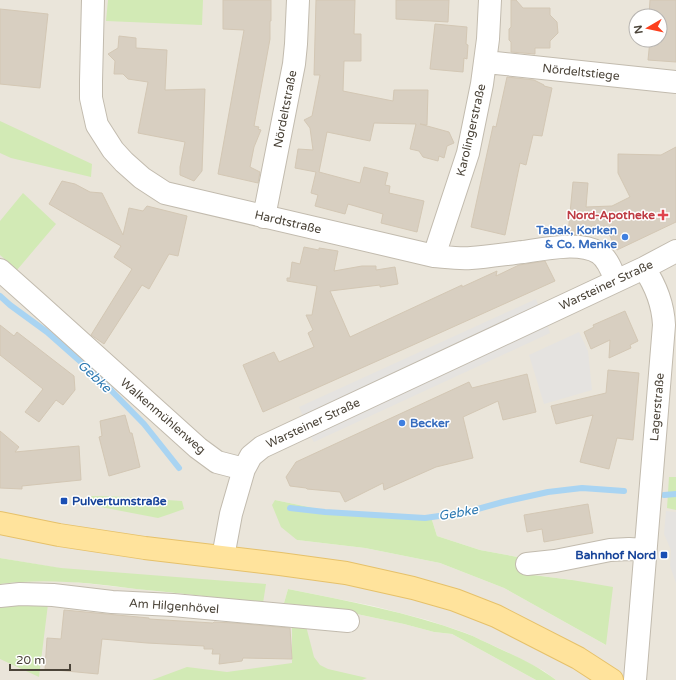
<svg xmlns="http://www.w3.org/2000/svg" width="676" height="680" viewBox="0 0 676 680" font-family="'Varela Round',sans-serif">
<style>
.residential{fill:#eae5da;fill-rule:evenodd}
.green{fill:#d2eab5}
.parking{fill:#e5e3e0}
.lines{fill:none;stroke-linecap:round;stroke-linejoin:round}
.stream{stroke:#a9d4f2;stroke-width:6}
.building{fill:#d8cfc1;stroke:#d3c7b4}
.minor-casing{stroke:#c2bbae;stroke-width:24}
.major-casing{stroke:#e6c16a;stroke-width:24}
.minor{stroke:#fff;stroke-width:22}
.major{stroke:#ffe39c;stroke-width:22}
.health-dot{fill:#e0444e;stroke:#fff;stroke-width:1.5}
.shop-dot{fill:#3f7fe0;stroke:#fff;stroke-width:1.5}
.transit-dot{fill:#1a4fb4;stroke:#fff;stroke-width:1.5}
.labels{text-anchor:middle;stroke-width:3;stroke-linejoin:round;paint-order:stroke}
.street-label{font-size:12px;fill:#4b4439;stroke:#fff}
.health-label{font-size:12px;font-weight:bold;fill:#be3a42;stroke:#fff;text-anchor:end}
.shop-label{font-size:12px;font-weight:bold;fill:#366cbe;stroke:#fff;text-anchor:end}
.transit-label{font-size:12px;font-weight:bold;fill:#164399;stroke:#fff;text-anchor:start}
.water-label{font-size:13px;font-style:italic;fill:#2e7ab2;stroke:#fff}
</style>
<rect width="100%" height="100%" fill="#f6f3ec"/>
<!-- residential -->
<path class="residential" d="M0 0H676V680H556L544 671 507 652 466 633 427 620 373 606 288 589 284 603 352 613 404 624 434 632 452 634 536 680H0V584L17 582 41 580 74 582 263 603 0 558ZM636 16H660V40H636ZM275 500 328 511 381 518 432 520 437 536 480 550 523 558 533 575 572 580 606 645 504 588 440 563 365 548 297 540Z"/>
<!-- green -->
<path class="green" d="M108 0H203L202 25 106 21Z
M0 121 92 164 91 177 11 158 0 153Z
M23 193 56 224 17 270 0 255V221Z
M669 477H676V510L667 508Z
M92 496C122 496 152 499 182 501L184 509 170 514 158 518 85 504Z
M275 500 328 511 380 518 432 520 437 536 480 550 523 558 533 575 572 580 613 587 606 645 504 588 440 563 365 548 297 540 281 527 272 505Z
M0 558 61 568 266 584 263 603C221 598 179 593 136 589 90 583 46 578 0 584Z
M288 589C348 601 408 612 465 633 476 637 487 643 498 648 518 657 539 667 556 680H536L452 634 434 632 404 624 352 613 284 603Z
M27 603 48 604 39 677 0 659V607Z
M292 625 306 626 314 657 320 665 328 669 367 678 362 680H152L187 667 227 672 292 663Z"/>
<!-- parking -->
<path class="parking" d="M536 299 539 307 303 416 299 407Z
M547 324 550 333 392 406 314 442 309 434Z
M579 332 588 351 592 390 544 404 529 355Z
M666 511 676 512V583L670 566 671 550 664 534Z"/>
<g class="lines">
<!-- stream -->
<path class="stream" d="M0 296 10 305 47 332 99 378 144 424 179 468
M664 495 676 494
M290 508 325 512 425 518 467 512 503 502 548 492 582 488 624 491"/>
</g>
<!-- building -->
<path class="building" d="M223 0H271V21H270V39L254 126 259 127 258 129 261 130 254 147 250 167 260 172 258 183 218 174 244 30 223 29Z
M316 0H355L354 34H361V61H344L343 91 393 101 394 90H428L427 125 420 124 449 132 454 143 447 146 444 158 439 156 438 161 423 157 419 151 410 149 416 124 374 123 370 141 327 132 319 172 360 183 364 167 388 173 385 185 390 186 389 193 424 201 417 232 381 223 383 214 348 204 345 214 315 206 318 195 311 193 316 172 295 168 298 149 313 150 310 128 304 120 312 116 320 75H314Z
M396 0H449L448 22 396 19Z
M511 0H516L523 8H550V15L557 22 558 33 550 41V48H535V54L511 52V42L509 40V29L511 27Z
M650 0H676V62L648 60 650 40H660V16H649Z
M0 9 48 14 40 88 0 84Z
M435 24 467 27 466 44 468 45 467 59 464 58 463 72 430 69Z
M119 36 136 38V48L167 50 165 90 205 89 202 171 194 181 180 175V167L185 142 138 133 148 82 128 79 123 74H114L115 61 108 54 118 48Z
M507 77 534 80 544 85V86L552 88 542 136 533 135 526 165 520 163 505 235 471 227 493 126 496 127Z
M676 147V222L617 250 609 234H597L593 227 584 228 583 235 568 234 573 182 588 183 586 207 612 206 630 197 618 173V154L661 155Z
M62 181 75 184 90 192 102 193 123 235 129 208 143 211 147 206 187 216 178 256 169 254 149 289 142 285 104 344 91 335 132 269 114 257 121 246 49 204Z
M304 247 319 250V248L338 251 334 271 362 266H376V270L395 267 398 284 380 287V285L330 291 350 337 462 285V287L497 271 496 276 519 265 545 261 555 281 413 345 263 412 243 365 274 352 279 362 314 347 308 333 313 330 306 315H312L317 286 287 281V278H290L292 262 300 264Z
M625 311 638 341 630 345 631 348 609 358 610 340 591 349 584 332 594 327 593 325Z
M0 325 14 336 17 332 74 376 75 390 63 405 56 400 39 422 25 412 43 389 0 355Z
M608 370 639 373 633 440 617 438 609 469 580 462 593 415 556 424 551 406 606 393Z
M527 374 536 412 503 420 498 401 463 417 473 458 436 467 384 490 383 483 345 502 340 492 307 489 306 488 290 486 286 477 296 462 469 382 472 388Z
M125 415 130 433H132L140 467 109 476 99 437 102 436 100 421Z
M0 431 19 447 15 452 79 446 81 480 22 486V489L0 488Z
M588 504 593 533 544 542 542 529 527 532 524 515Z
M64 610 149 618V619L213 623 214 622 234 623 290 628 292 659 243 658 242 661 219 664 220 654H212L213 649H204V646L147 643 102 639 98 674 45 669 47 638 61 639Z"/>
<g class="lines">
<defs>
<path id="minor" d="M93 0 91 81V98L97 125 113 150 124 162 142 178 165 193 434 256C446 257 458 259 471 258 488 257 505 254 523 252 543 249 580 241 599 253 608 259 612 271 616 281
M486 62 676 82
M264 217 294 64 296 44 298 0
M434 256 468 153 482 84 488 39 490 0
M0 270 36 302 198 448 217 462 244 469
M223 557 231 514 244 469 251 456 262 447 644 268 676 251
M527 564 555 561 610 550 629 549 645 550
M0 596 20 594 53 595 112 602 173 605 348 621
M635 680 664 325C663 303 656 286 644 268"/>
<path id="major" d="M0 523 59 535 145 548 280 564 346 573 413 588 455 600 496 616 578 658 612 680"/>
</defs>
<!-- minor casing -->
<use href="#minor" class="minor-casing"/>
<!-- major casing -->
<use href="#major" class="major-casing"/>
<!-- minor -->
<use href="#minor" class="minor"/>
<!-- major -->
<use href="#major" class="major"/>
</g>
<!-- markers -->
<path class="health-dot" d="M661 209h4v4h4v4h-4v4h-4v-4h-4v-4h4z"/>
<g class="shop-dot">
<circle cx="625" cy="237" r="4"/>
<circle cx="402" cy="423" r="4"/>
</g>
<g class="transit-dot">
<rect x="60" y="497" width="8" height="8" rx="2"/>
<rect x="660" y="551" width="8" height="8" rx="2"/>
</g>
<g class="labels">
<!-- street labels -->
<g class="street-label">
<text transform="translate(581 72) rotate(6)" y="4">Nördeltstiege</text>
<text transform="translate(285 109) rotate(-79)" y="4">Nördeltstraße</text>
<text transform="translate(471 130) rotate(-77)" y="4">Karolingerstraße</text>
<text transform="translate(288 222) rotate(13)" y="4">Hardtstraße</text>
<text transform="translate(606 285) rotate(-25)" y="4">Warsteiner Straße</text>
<text transform="translate(657 407) rotate(-85)" y="4">Lagerstraße</text>
<text transform="translate(163 416) rotate(41)" y="4">Walkenmühlenweg</text>
<text transform="translate(313 423) rotate(-25)" y="4">Warsteiner Straße</text>
<text transform="translate(174 606) rotate(4)" y="4">Am Hilgenhövel</text>
</g>
<!-- health labels -->
<g class="health-label">
<text x="655" y="219">Nord-Apotheke</text>
</g>
<!-- shop labels -->
<g class="shop-label">
<text x="617" y="234">Tabak, Korken<tspan x="617" dy="14">&amp; Co. Menke</tspan></text>
<text x="410" y="427" text-anchor="start">Becker</text>
</g>
<!-- transit labels -->
<g class="transit-label">
<text x="72" y="505">Pulvertumstraße</text>
<text x="656" y="559" text-anchor="end">Bahnhof Nord</text>
</g>
<!-- water labels -->
<g class="water-label">
<text transform="translate(95 376) rotate(43)" y="5">Gebke</text>
<text transform="translate(458 512) rotate(-10)" y="5">Gebke</text>
</g>
</g>
<!-- north arrow -->
<g transform="translate(648 28) rotate(261)"><circle r="19" fill="#ffffff" stroke="#b7b4b0"/>
<path d="M0-3L7 15L0 10L-7 15Z" fill="#fc3f1d"/>
<text y="-6" font-size="11" font-weight="bold" text-anchor="middle" fill="#4b4439">N</text>
</g>
<!-- scale -->
<path d="M10 664v6h60v-6" fill="none" stroke="#4b4439" stroke-width="2"/>
<text x="16" y="664" font-size="12" fill="#4b4439" stroke="#ffffff" stroke-width="3" paint-order="stroke">20 m</text>
</svg>
